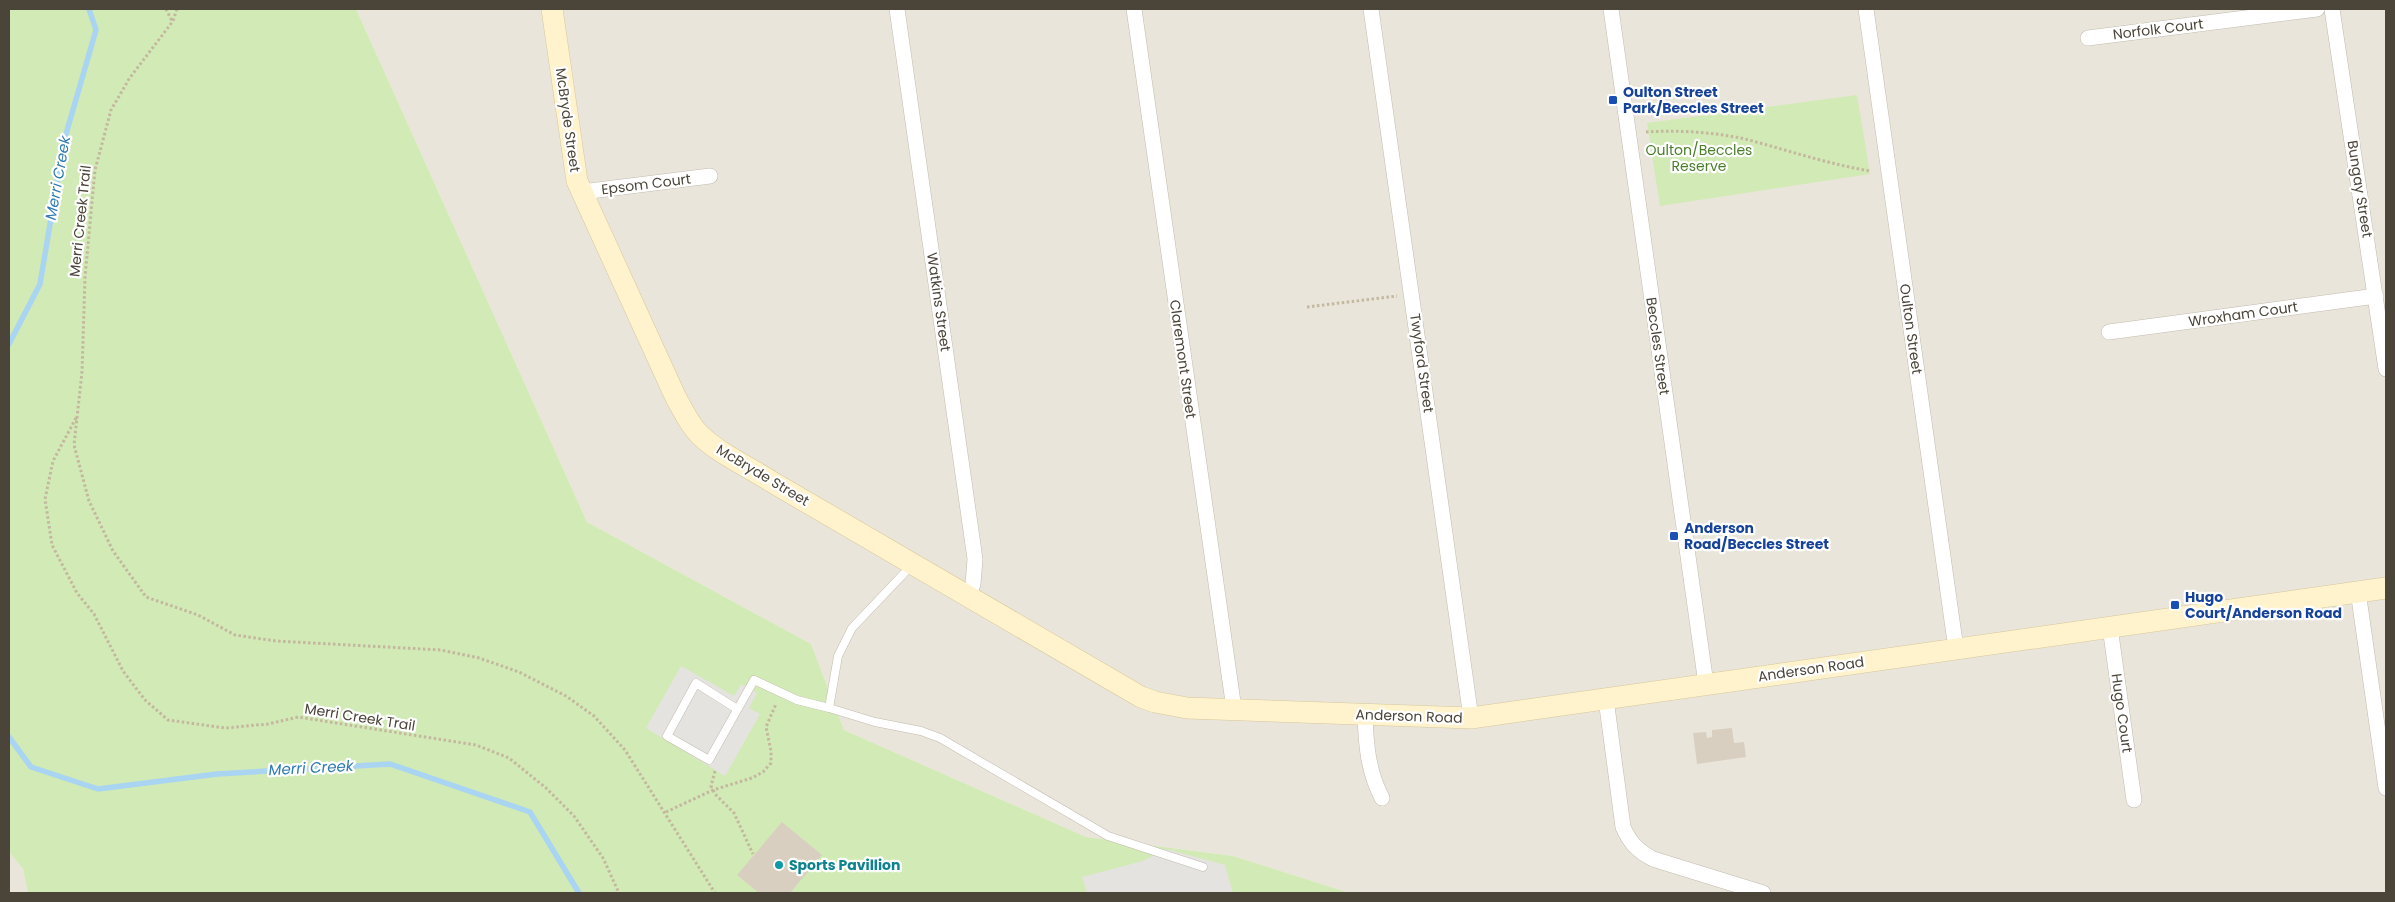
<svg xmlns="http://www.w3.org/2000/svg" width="2395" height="902" viewBox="0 0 2395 902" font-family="Poppins,sans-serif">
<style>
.residential{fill:#eae5da}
.green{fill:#d2eab5}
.parking{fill:#e5e3e0}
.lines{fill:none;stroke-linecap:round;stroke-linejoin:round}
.stream{stroke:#a9d4f2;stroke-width:5.5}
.building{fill:#d8cfc1}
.lane-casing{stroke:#c2bbae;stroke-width:9}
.street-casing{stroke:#c2bbae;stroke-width:16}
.secondary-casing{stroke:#d6c79b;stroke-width:22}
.path{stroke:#c4b79f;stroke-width:3;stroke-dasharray:2.5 2.5;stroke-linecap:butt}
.lane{stroke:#fff;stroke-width:8}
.street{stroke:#fff;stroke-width:15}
.secondary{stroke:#fff3cd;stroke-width:21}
.transit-dot{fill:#1a4fb4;stroke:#fff;stroke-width:2}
.culture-dot{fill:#0f9aa8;stroke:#fff;stroke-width:2}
.labels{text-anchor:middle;stroke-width:4.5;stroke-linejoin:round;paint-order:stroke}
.street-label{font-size:14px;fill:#4b4439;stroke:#fff}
.transit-label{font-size:14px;font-weight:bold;fill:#164399;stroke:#fff;text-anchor:start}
.park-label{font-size:14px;fill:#4a7f2a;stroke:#fff}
.culture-label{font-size:14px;font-weight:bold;fill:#0d838f;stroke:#fff;text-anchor:start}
.water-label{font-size:15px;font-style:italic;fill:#2e7ab2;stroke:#fff}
</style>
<rect width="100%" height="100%" fill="#f6f3ec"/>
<!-- residential -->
<path class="residential" d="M356 9H2386V893H1350L1233 856 1086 837 844 730 811 644 587 522Z
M9 852 23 869 28 893H9Z"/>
<!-- green -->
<path class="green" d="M9 9H356L587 522 811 644 844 730 1086 837 1233 856 1350 893H28L23 869 9 852Z
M1857 95 1870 174 1660 206 1647 123Z"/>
<!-- parking -->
<path class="parking" d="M681 666 734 696 741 684 757 693 749 708 760 714 725 776 646 728Z
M1166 849 1225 865 1233 893H1087L1082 877 1143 861Z"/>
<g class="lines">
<!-- stream -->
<path class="stream" d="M9 344 40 284 64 141 96 30 89 9
M9 737 31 767 98 789 217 774 390 764 530 812 579 893"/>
</g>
<!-- building -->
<path class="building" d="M1732 728 1734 743 1744 742 1746 757 1697 764 1693 733 1706 732 1707 738 1712 737V730Z
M782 822 822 855 790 893H759L737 875Z"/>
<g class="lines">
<defs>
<path id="lane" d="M912 565 852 628 838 656 829 708 875 722 921 731 940 738 1108 836 1203 867
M737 709 696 683 667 736 709 760 754 680 797 700 829 708"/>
<path id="street" d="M897 9 975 559 973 584 969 595
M1134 9 1234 709
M1371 9 1471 718
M1611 9 1706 684
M1866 9 1956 649
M2332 9 2386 369
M2088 38 2317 9
M582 192 710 176
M2109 332 2376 296
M2358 591 2386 788
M2110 627 2134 800
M1606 699 1623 827C1630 843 1638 851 1653 859L1763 893
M1365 715C1366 745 1368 771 1382 798"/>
<path id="secondary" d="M552 9 577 181 676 398C683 410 689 424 699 434 719 454 749 467 772 482L1141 697 1155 702 1187 708 1471 718 2386 588"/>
</defs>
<!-- lane casing -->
<use href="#lane" class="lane-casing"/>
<!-- street casing -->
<use href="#street" class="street-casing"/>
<!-- secondary casing -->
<use href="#secondary" class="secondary-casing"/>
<!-- path -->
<path class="path" d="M166 9 172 21
M177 9 173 21 129 79 111 110 95 170 85 277 82 372 74 445 89 501 113 551 146 597 198 615 235 635 276 641 441 650 479 658 519 672 566 696 594 716 625 750 715 893
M1646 132C1679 130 1713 132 1745 139 1787 150 1828 164 1870 171
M1307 307 1397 296
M76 418 53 461 45 499 52 545 77 593 94 614 123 671 145 700 168 720 225 728 268 724 298 717 476 745 509 758 546 788 574 816 603 858 619 893
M715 771 711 786 715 794 734 813 753 854
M666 812 713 790 752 778 763 772 771 763V751L766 727 776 704"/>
<!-- lane -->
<use href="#lane" class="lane"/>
<!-- street -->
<use href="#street" class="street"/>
<!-- secondary -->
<use href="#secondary" class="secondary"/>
</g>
<!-- markers -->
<g class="transit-dot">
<rect x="1608" y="95" width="10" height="10" rx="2.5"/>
<rect x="1669" y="531" width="10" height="10" rx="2.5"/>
<rect x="2170" y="600" width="10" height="10" rx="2.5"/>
</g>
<circle class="culture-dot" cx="779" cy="865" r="5"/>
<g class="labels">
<!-- street labels -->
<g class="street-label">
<text transform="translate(2158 29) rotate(-7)" y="5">Norfolk Court</text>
<text transform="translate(568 120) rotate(82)" y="5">McBryde Street</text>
<text transform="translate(646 184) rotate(-7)" y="5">Epsom Court</text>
<text transform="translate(2360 189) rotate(81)" y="5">Bungay Street</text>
<text transform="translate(80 221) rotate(-84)" y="5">Merri Creek Trail</text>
<text transform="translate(939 302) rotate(82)" y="5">Watkins Street</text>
<text transform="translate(2243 314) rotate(-8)" y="5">Wroxham Court</text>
<text transform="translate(1911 329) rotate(82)" y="5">Oulton Street</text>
<text transform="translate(1658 346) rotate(82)" y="5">Beccles Street</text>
<text transform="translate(1183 359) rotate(82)" y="5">Claremont Street</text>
<text transform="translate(1422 363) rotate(82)" y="5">Twyford Street</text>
<text transform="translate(763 475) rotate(31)" y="5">McBryde Street</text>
<text transform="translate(1811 669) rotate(-8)" y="5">Anderson Road</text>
<text transform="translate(2122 713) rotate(82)" y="5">Hugo Court</text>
<text transform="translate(1409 716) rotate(2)" y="5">Anderson Road</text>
<text transform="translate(360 717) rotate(9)" y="5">Merri Creek Trail</text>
</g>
<!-- transit labels -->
<g class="transit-label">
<text x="1623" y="97">Oulton Street<tspan x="1623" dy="16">Park/Beccles Street</tspan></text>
<text x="1684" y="533">Anderson<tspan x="1684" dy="16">Road/Beccles Street</tspan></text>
<text x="2185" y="602">Hugo<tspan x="2185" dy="16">Court/Anderson Road</tspan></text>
</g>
<!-- park labels -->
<g class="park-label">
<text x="1699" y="155">Oulton/Beccles<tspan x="1699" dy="16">Reserve</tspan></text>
</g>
<!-- culture labels -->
<g class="culture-label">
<text x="789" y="870">Sports Pavillion</text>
</g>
<!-- water labels -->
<g class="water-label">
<text transform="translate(58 178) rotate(-80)" y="5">Merri Creek</text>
<text transform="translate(311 768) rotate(-3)" y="5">Merri Creek</text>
</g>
</g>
<!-- border -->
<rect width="2395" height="902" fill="none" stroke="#4b4439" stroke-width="20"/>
</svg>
